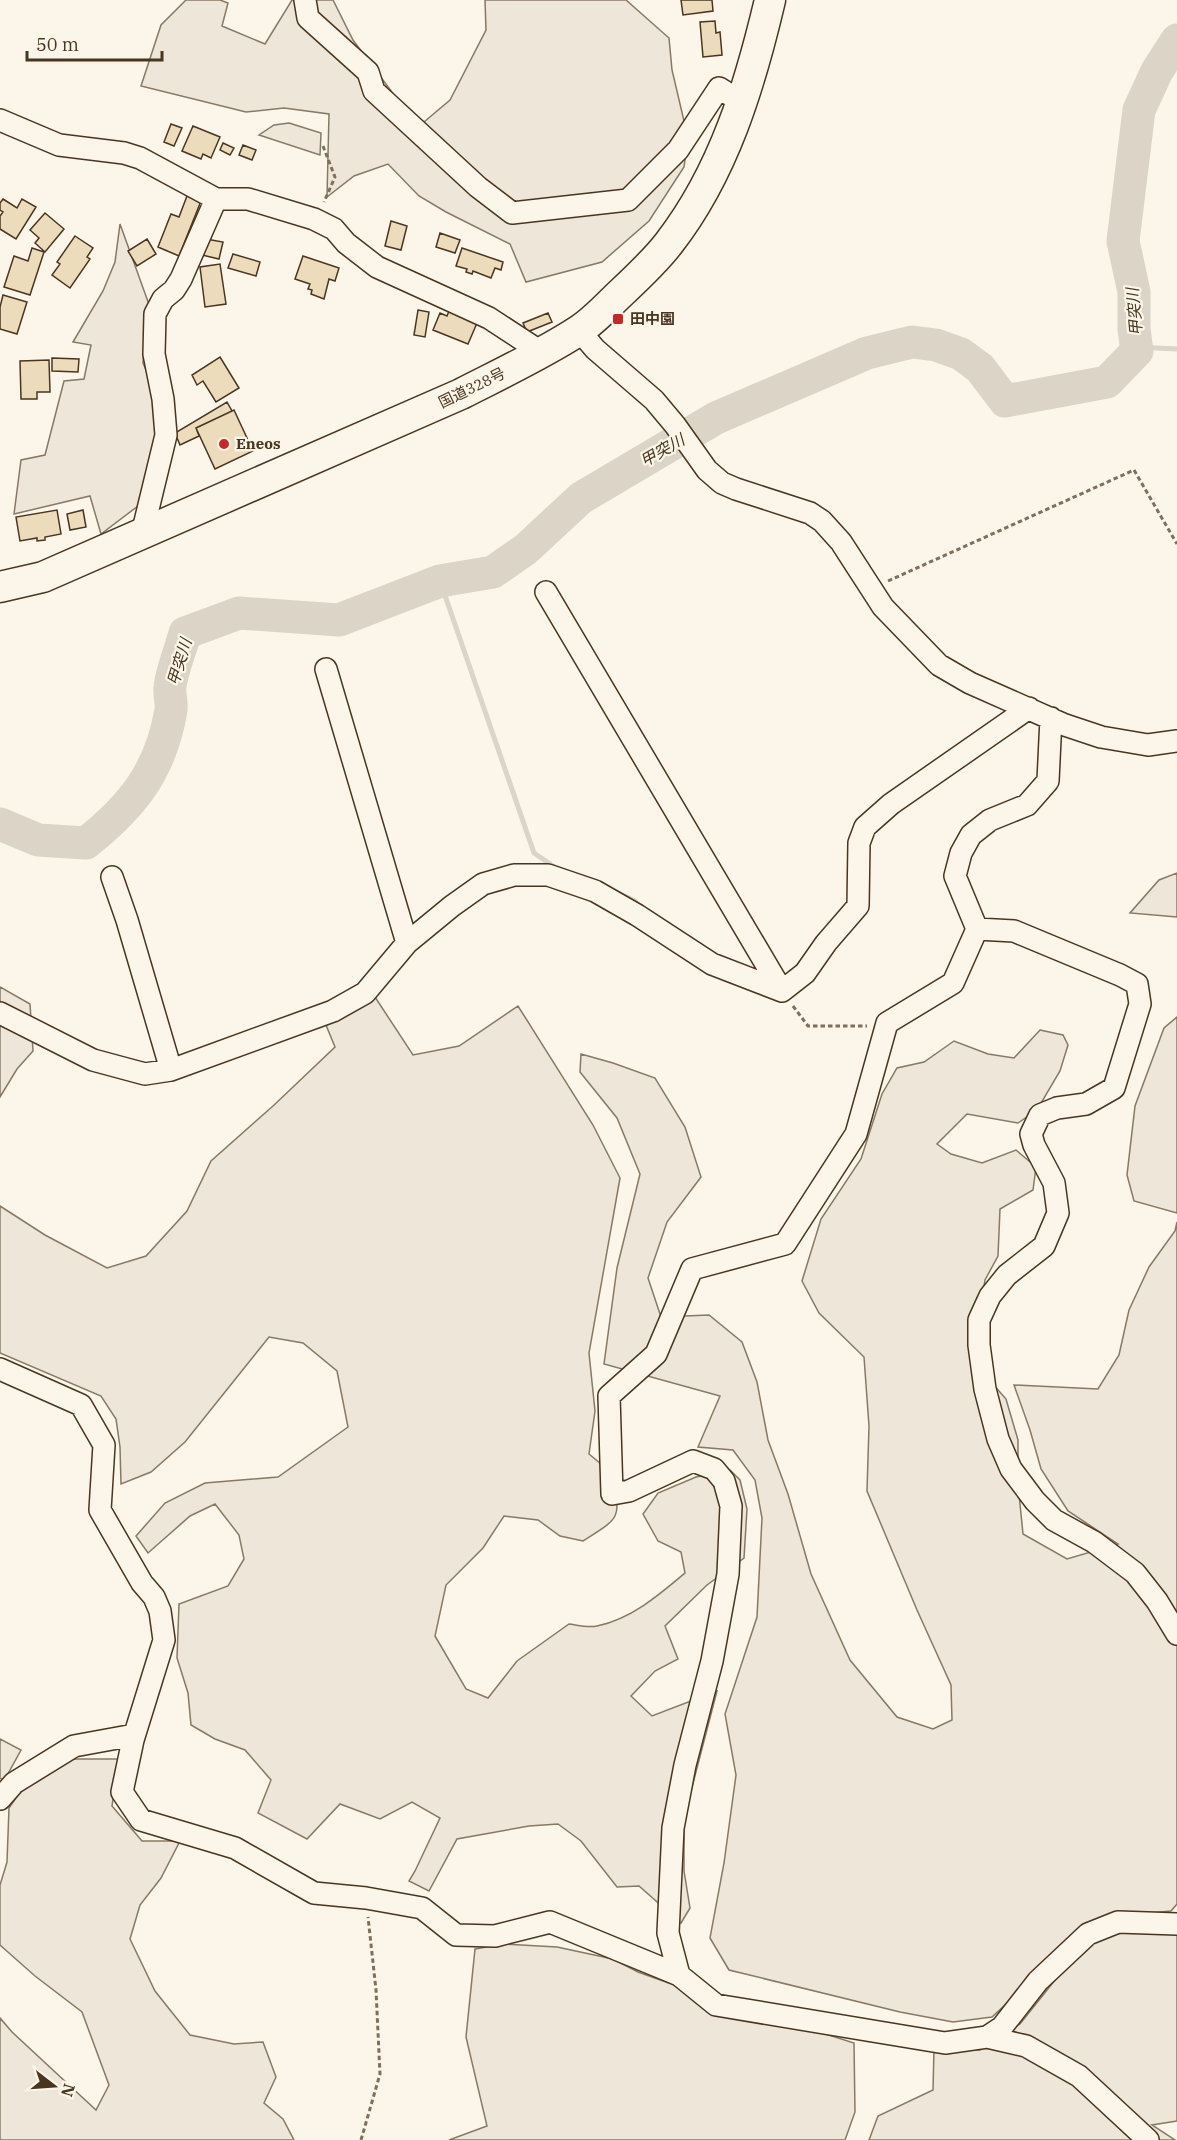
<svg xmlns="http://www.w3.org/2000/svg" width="1177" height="2140" viewBox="0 0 1177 2140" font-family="'IBM Plex Serif','Noto Sans JP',serif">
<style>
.green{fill:#ede6d9;stroke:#887966;stroke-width:1.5}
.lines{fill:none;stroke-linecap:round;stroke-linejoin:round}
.stream{stroke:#dcd4c6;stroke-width:5}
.river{stroke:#dcd4c6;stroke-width:33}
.building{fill:#ecdcbc;stroke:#4a3520;stroke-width:1.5}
.minor-casing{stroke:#4a3520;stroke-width:24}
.highway-casing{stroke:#4a3520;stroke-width:33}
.path{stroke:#7f6f5c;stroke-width:3;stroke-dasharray:4.5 3;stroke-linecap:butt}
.minor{stroke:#fbf6e9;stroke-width:21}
.highway{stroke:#fbf6e9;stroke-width:30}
.poi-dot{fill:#c62828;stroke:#fbf6e9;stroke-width:2}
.labels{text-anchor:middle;stroke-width:4.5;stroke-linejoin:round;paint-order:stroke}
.poi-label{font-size:15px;font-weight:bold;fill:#4a3520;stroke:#fbf6e9;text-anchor:start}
.street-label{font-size:15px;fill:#4a3520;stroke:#fbf6e9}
.water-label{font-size:16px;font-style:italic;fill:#4a3520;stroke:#fbf6e9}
</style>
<rect width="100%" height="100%" fill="#fbf6e9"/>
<!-- green -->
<path class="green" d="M186 0H220L228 3 222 26 265 44 292 0H333L353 40 418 127 450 100 486 30 485 0H626L669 38 672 70 688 138 684 167 649 221 602 262 526 282 510 244 446 212 419 196 388 164 354 176 327 197 329 114 284 108 246 112 141 86 161 25Z
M289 123 321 133 320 155 259 135 274 125Z
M120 224 151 310 145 330 143 363 158 397V444L138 506 101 534 90 496 14 514 21 460 45 455 64 381 84 379 91 345 73 342 103 291 115 262Z
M1177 873V917L1130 913 1159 880Z
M0 987 30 1004 33 1051 17 1069 0 1097Z
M375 997 413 1055 459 1046 518 1006 593 1125 620 1178 589 1353 595 1411 589 1454 613 1474C620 1520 622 1516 583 1541L560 1536 538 1520 504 1516 483 1548 446 1585 435 1636 466 1689 488 1698 517 1661 569 1624C577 1625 588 1628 597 1626 631 1619 659 1595 685 1573L681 1552 658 1541 643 1514 658 1493 696 1477 730 1470 740 1480 747 1509 744 1558 707 1585 665 1626 678 1659 655 1671 631 1696 652 1716 717 1691 684 1818V1871L690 1908 681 1923 639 1886 617 1887 581 1841 558 1824 529 1826 457 1839 429 1891 409 1881 415 1871 440 1818 412 1802 380 1819 340 1804 307 1839 258 1813 271 1780 245 1750 215 1739 191 1725 188 1693 177 1658 179 1604 228 1586 244 1559 239 1535 215 1504 190 1516 148 1553 136 1536 165 1503 205 1483 278 1477 348 1427 337 1371 303 1343 269 1337 185 1442 151 1472 121 1484 120 1447 116 1419 101 1396 0 1353V1206L45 1235 107 1268 146 1256 187 1211 211 1161 273 1106 335 1047 326 1025Z
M1177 1017V1213L1134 1201 1127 1175 1135 1106 1164 1028Z
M1040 1030 1063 1035 1068 1045 1060 1071 1037 1110 1018 1123 967 1114 937 1144 951 1154 982 1163 1016 1150 1036 1167 1033 1190 1000 1209 998 1256 985 1280 980 1310 979 1368 1006 1399 1018 1440V1484L1023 1534 1067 1559 1118 1544 1068 1511 1041 1469 1030 1430 1014 1385 1098 1389 1119 1355 1129 1310 1149 1267 1175 1231 1177 1222V1904L1171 1911 1128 1915 1042 1971 992 2017 953 2022 900 2012 729 1970 710 1938 724 1863 736 1775 725 1714 757 1617 762 1518 755 1480 733 1450 698 1447 720 1396 604 1364 617 1268 640 1174 617 1118 580 1072 581 1054 613 1063 655 1078 685 1127 701 1177 667 1222 648 1278 661 1317 709 1315 742 1342 757 1382 768 1440 788 1494 811 1574 850 1660 897 1717 933 1729 952 1720 951 1685 917 1610 867 1491 869 1426 864 1357 819 1313 802 1281 821 1219 861 1159 882 1094 897 1068 924 1062 954 1041 988 1054 1014 1058Z
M0 1739 21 1750 4 1781 0 1778Z
M68 1759H119L112 1806 142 1841H180L161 1878 140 1905 130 1939 155 1991 190 2035 234 2044 263 2042 276 2077 264 2103 283 2119 294 2140H0V2018L12 2032 96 2110 109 2085 82 2012 35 1976 0 1945V1885L7 1862 9 1808 32 1775Z
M1107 1928H1177V2121L1152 2125 1175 2140H869L878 2116 933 2090 934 2048 980 2050 1020 2024 1075 1955Z
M504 1944 557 1947 613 1959 638 1972 705 1996 854 2043 855 2112 845 2140H449L487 2126 466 2037 475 1949Z"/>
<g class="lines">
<!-- stream -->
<path class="stream" d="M1137 347 1177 349
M440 581 534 853 556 868
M620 894 635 901 639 907"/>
<!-- river -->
<path class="river" d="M0 824 38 840 86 843C133 806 161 770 171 710 172 702 169 694 170 687 171 674 181 648 185 633L239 613 339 620 440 581 493 572 526 549 581 498 716 418 867 353 912 342 936 345 961 354 980 368 1005 401 1107 382 1137 351 1134 329V292L1123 241 1139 110 1157 71 1177 40"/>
</g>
<!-- building -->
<path class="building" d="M681 0H712L713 11 683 15Z
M715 21 716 33 720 32 722 55 703 57 700 22Z
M171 124 182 128 174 146 164 142Z
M193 126 220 137 211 158 203 154 201 159 182 151Z
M223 143 234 148 230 155 220 150Z
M243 145 256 150 252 160 239 155Z
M187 196 201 201 179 256 158 247 171 214 179 217Z
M3 199 17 208 22 199 36 207 16 239 0 229V216L3 212 0 210V203Z
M45 213 64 229 45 252 35 243 39 238 30 230Z
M391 221 407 226 401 250 385 246Z
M440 233 460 240 455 253 436 247Z
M75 236 93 248 87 257 90 259 70 288 52 275 60 264 57 262Z
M147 239 156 254 137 266 128 251Z
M206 239 223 242 219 259 202 255Z
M32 248 44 252 30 295 4 287 14 256 28 261Z
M462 248 503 262 501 270 495 268 491 278 473 271 472 274 466 272 467 269 456 266Z
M233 254 260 262 256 276 228 268Z
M303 256 339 268 335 281 329 279 324 299 311 294 312 290 308 289 310 284 295 279Z
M220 264 226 304 205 307 200 267Z
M3 295 27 302 17 334 0 329V307Z
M418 310 429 312 425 337 414 335Z
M449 311 477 323 468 344 433 330 440 313 447 316Z
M548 313 552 322 527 332 523 323Z
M220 357 239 388 216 402 203 381 197 385 192 375Z
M52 358 79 359 78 372 52 371Z
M49 360 50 392H37V399H21L20 361Z
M227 402 232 411 196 428 199 436 180 445 175 433Z
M234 410 253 451 215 469 196 428Z
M57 510 61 534 45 537V540L37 541V538L20 541 16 517Z
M83 510 86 527 70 530 67 514Z"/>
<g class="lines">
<defs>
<path id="minor" d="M305 0 308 18 368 72 374 91 478 187 512 213 628 200 678 150 719 88 743 103
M0 120 59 145 124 153 140 158 216 199H248L314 219 334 229 346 243 377 267 489 318 541 352
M579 330 595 349 654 400 675 425 707 470 722 483 736 489 810 513 822 521 841 542 883 607 939 665 970 683 1065 725 1101 737 1148 745 1177 741
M142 534 166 435 163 399 154 354 155 314 163 299 174 290 181 279 216 199
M546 592 782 991
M326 669 407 943
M1051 718 1048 781 1027 805 990 820 971 835 961 853 955 876 977 929 1014 931 1120 975 1137 984 1140 1004 1114 1088 1086 1104 1057 1108 1040 1115 1031 1134 1034 1145 1054 1183 1058 1213 1044 1246 1007 1275 990 1296 979 1320V1345L985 1389 998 1439 1011 1469 1035 1501 1054 1520 1094 1542 1135 1573 1157 1601 1177 1634
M112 877 127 920 171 1070
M782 991 805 973 826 943 858 906 859 843 865 827 891 804 1029 708
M0 1013 93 1060 145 1074 171 1070 333 1011 365 993 407 943 452 906 483 884 514 875H548L595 891 637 915 712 964 782 991
M0 1369 81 1405 104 1445 100 1510 142 1583 154 1597 160 1611 164 1640 133 1740 122 1792 141 1820 235 1848 314 1893 366 1898 422 1908 456 1935 495 1936 550 1922 679 1975 716 2005 945 2043 987 2037 1026 2046 1079 2076 1148 2140
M0 1799 14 1783 74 1746 134 1735
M679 1975 668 1933 673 1828 685 1765 712 1661 728 1574 731 1506 724 1481 714 1469 693 1461 629 1491 612 1494 609 1396 656 1354 692 1269 785 1244 856 1134 887 1023 953 983 977 929
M987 2037 1002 2027 1038 1981 1088 1934 1118 1922 1177 1924"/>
<path id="highway" d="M0 587 43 577 461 394C500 374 541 355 578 331 594 321 608 305 622 292 638 277 656 260 669 243 724 172 750 85 770 0"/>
</defs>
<!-- minor casing -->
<use href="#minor" class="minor-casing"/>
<!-- highway casing -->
<use href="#highway" class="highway-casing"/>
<!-- path -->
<path class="path" d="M323 146 335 177 324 202
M888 581 1134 470 1177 544
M793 1006 808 1026H867
M361 2140 380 2074 376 1990 368 1917"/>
<!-- minor -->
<use href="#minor" class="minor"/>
<!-- highway -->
<use href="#highway" class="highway"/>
</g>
<!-- markers -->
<g class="poi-dot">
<rect x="612" y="313" width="12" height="12" rx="3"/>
<circle cx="224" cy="444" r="6"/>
</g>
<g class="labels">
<!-- poi labels -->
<g class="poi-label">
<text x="630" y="324">田中園</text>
<text x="236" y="449">Eneos</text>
</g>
<!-- street labels -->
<g class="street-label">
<text transform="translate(472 388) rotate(-26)" y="5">国道328号</text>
</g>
<!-- water labels -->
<g class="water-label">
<text transform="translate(1134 312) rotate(-95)" y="6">甲突川</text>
<text transform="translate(662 450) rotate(-30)" y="6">甲突川</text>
<text transform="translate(179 662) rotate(-73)" y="6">甲突川</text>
</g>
</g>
<!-- north arrow -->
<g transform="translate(54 2086) rotate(107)" stroke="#fbf6e9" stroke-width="4.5" paint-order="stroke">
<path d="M0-4.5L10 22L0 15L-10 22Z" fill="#4a3520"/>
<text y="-9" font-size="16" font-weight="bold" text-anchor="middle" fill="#4a3520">N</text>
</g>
<!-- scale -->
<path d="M27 51v9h135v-9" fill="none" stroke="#4a3520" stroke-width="3"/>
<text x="36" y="51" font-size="18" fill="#4a3520" stroke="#fbf6e9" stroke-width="4.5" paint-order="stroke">50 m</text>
</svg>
